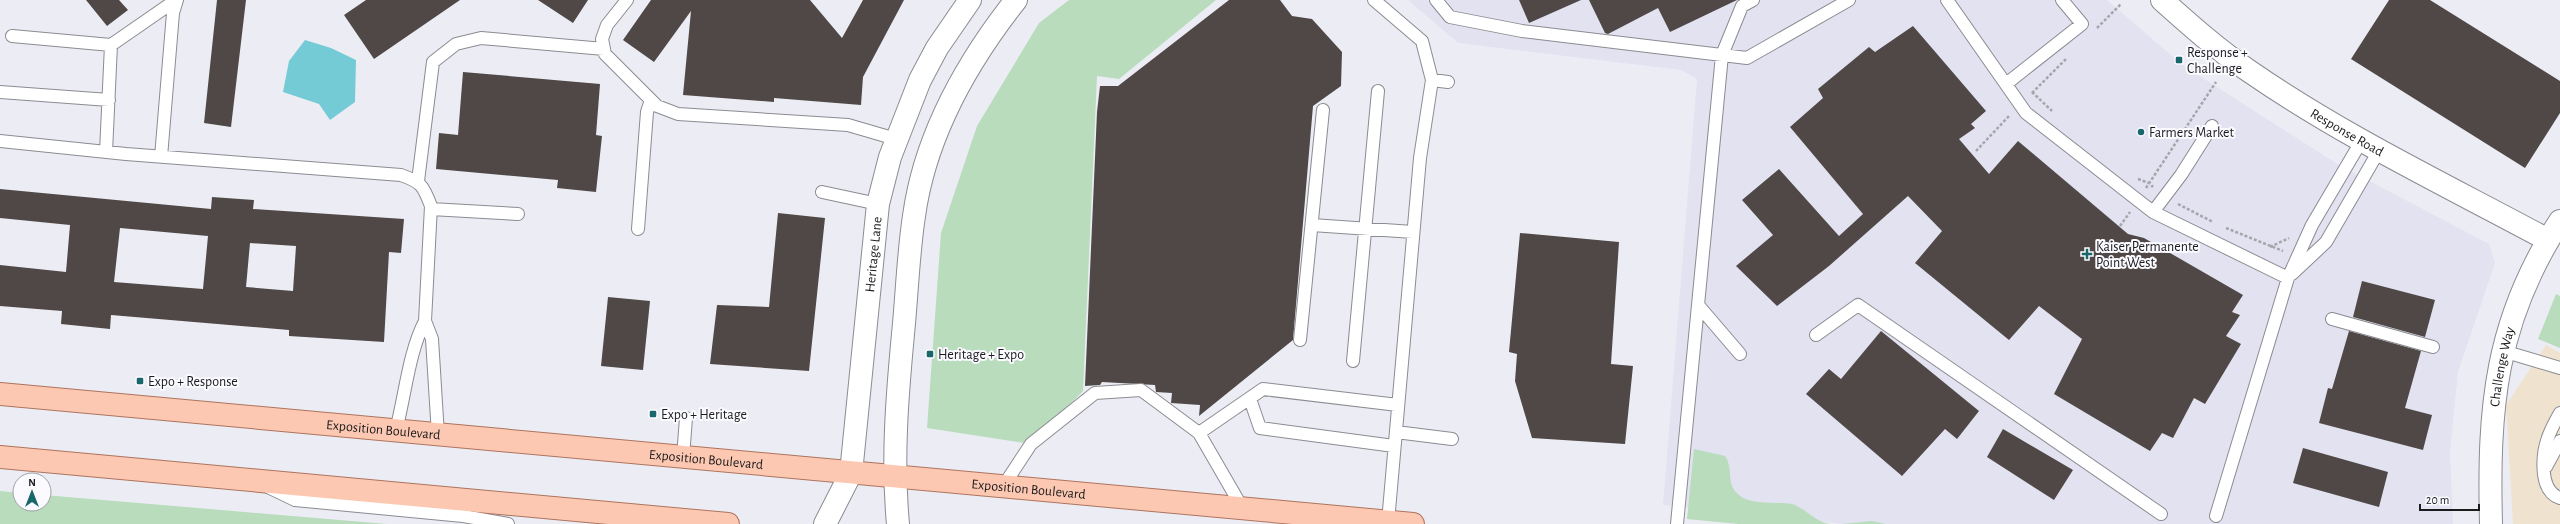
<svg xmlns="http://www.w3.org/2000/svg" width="2560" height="524" viewBox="0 0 2560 524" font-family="'Alegreya Sans',sans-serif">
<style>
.commercial{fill:#efe2ce}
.built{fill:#e2e2f1}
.green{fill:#b8dcbc}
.water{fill:#74cbd5}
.building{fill:#4f4846;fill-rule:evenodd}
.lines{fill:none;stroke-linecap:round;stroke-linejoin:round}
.service-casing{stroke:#8b8b92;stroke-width:14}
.tertiary-casing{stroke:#8b8b92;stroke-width:24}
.secondary-casing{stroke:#8b8b92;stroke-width:24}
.primary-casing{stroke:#ad735d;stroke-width:24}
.path{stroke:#a5a6ab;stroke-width:2.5;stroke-dasharray:3 2;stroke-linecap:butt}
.service{stroke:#fff;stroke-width:12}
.tertiary{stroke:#fff;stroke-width:22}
.secondary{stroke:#fff;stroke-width:22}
.primary{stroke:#fdc8b2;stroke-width:22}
.poi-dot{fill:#19676b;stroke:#fafaff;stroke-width:1.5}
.labels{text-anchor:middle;stroke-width:4;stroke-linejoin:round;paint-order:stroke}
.poi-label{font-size:14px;fill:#1a1b1d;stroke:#fafaff;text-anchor:start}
.street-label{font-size:14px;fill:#1a1b1d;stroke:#fafaff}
</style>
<rect width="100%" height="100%" fill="#ecedf4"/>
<!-- commercial -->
<path class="commercial" d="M2546 345 2560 353V524H2513L2506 405Z"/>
<!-- built -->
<path class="built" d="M1408 0H2107L2184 66 2339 165 2489 244 2495 263 2458 372 2450 451 2453 524H1844L1663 505 1697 79 1681 70 1458 43Z"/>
<!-- green -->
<path class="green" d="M1069 0H1216L1119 79 1097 76 1083 391 1031 444 927 428 941 233 977 126 1039 23Z
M2556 294 2560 296V348L2538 339Z
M1694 449 1725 456C1733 467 1727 481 1735 491 1747 507 1775 501 1792 504 1805 508 1817 523 1830 524H1738L1687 519Z
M0 491 20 493V504H44V495L387 524H0Z
M1872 521 1886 524H1842Z"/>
<!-- water -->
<path class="water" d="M305 40 331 48 356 60 355 102 330 120 319 104 283 92 289 61Z"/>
<!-- building -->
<path class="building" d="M86 0H119L128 10 107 26Z
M217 0H246L231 127 204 123Z
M366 0H460L374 59 344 15Z
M538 0H588L573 23Z
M651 0H810L842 38 863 0H904L863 77 861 105 774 98V102L683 95 691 11 654 62 623 40Z
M1229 0H1280L1292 16 1312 19 1342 52 1341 86 1313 106 1293 340 1199 416 1200 405 1171 403 1172 393 1156 392 1155 385 1102 382 1100 385 1085 386 1097 112 1100 86H1118Z
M1519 0H1581L1529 23Z
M1589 0H1737L1670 32 1658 8 1608 34 1605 33Z
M2389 0H2430L2560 81V113L2525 168 2351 59Z
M1913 26 1986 111 1971 124 1975 128 1959 139 1989 174 2018 141 2128 234 2144 238 2243 295 2232 312 2240 315 2226 336 2241 344 2205 404 2194 398 2173 438 2162 433 2150 451 2054 394 2082 339 2039 306 2009 340 1915 263 1942 231 1908 196 1829 266 1777 306 1736 266 1773 235 1742 200 1779 169 1839 236 1863 214 1790 127 1823 98 1818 89 1869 47 1875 52Z
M463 72 600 84 596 135 602 136 596 192 557 188 558 180 436 169 439 133 458 135Z
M0 189 211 209 212 197 254 200 253 209 404 219 401 253 389 252 384 342 289 336V330L111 315 110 329 61 324 62 311 0 306V265L66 272 70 225 0 218ZM120 228 208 236 203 289 114 282ZM250 243 296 246 293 291 246 287Z
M778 213 825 218 809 371 710 364 717 305 769 307Z
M1520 233 1619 242 1611 364 1633 366 1625 444 1532 438 1515 381 1517 354 1509 352Z
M2362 281 2435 300 2425 337 2353 317Z
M608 297 650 301 643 370 601 366Z
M1881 331 1979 411 1957 439 1945 429 1902 476 1806 394 1829 369 1841 379Z
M2349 331 2421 351 2405 408 2432 415 2423 450 2319 423 2328 388 2332 389Z
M2003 429 2073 470 2054 500 1987 457Z
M2303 448 2388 472 2379 507 2293 483Z"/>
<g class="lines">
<defs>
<path id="service" d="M627 0 607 25 602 39 605 54 657 106 678 114 848 125 896 139
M1374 0 1422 41 1432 80 1420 158 1388 522
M1436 0 1450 17 1522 31 1747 58 1849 0
M1947 0 2026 113 2153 212 2288 278
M12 36 111 45 176 0
M1432 80 1448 82
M2006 84 2082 24 2062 0
M0 92 109 100
M0 141 126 154 401 175C421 182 423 185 431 206L425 321 432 339 438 435
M106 152 111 45
M161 157 173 13 177 0
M418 181 433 62 456 44 481 38 604 49
M822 192 878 204
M431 209 518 214
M2153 212 2181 175 2212 126
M1312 225 1413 232
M638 229 647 112 651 100
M2292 274 2326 242 2380 149
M1698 305 1740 354
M2332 319 2433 347
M1816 335 1858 305 2161 514
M1300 340 1323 110
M2503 351 2560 368
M1353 361 1378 91
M1250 399 1260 428 1394 446
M2560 413C2556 420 2552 427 2549 435 2542 452 2538 491 2560 498
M396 430C405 396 409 351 425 321
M1396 432 1452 439
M1199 433 1263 389 1398 405
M683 457 686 418
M2546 467 2560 441
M268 487 295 500 463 516 508 524
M1002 488 1031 444 1095 393 1141 390 1199 433 1243 509
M2216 516 2288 278 2312 225 2362 140
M1677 524 1722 55 1742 6 1753 0"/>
<g id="tertiary">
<path id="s1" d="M2162 0C2190 25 2218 50 2249 71 2343 136 2448 186 2548 240"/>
<path id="s2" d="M2491 524C2488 408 2495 321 2560 221"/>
</g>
<g id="secondary">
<path id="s3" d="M825 524 851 473 878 204 890 157 920 80 937 48 970 0"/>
<path d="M898 524C892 460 897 398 903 334 907 295 908 255 914 216 925 136 967 62 1016 0"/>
</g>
<g id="primary">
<path id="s4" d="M0 394 1413 524"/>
<path d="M0 457 728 524"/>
</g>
</defs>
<!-- service casing -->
<use href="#service" class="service-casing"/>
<!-- tertiary casing -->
<use href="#tertiary" class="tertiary-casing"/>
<!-- secondary casing -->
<use href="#secondary" class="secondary-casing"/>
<!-- primary casing -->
<use href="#primary" class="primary-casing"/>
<!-- path -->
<path class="path" d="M2097 28 2121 4
M2032 92 2052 111
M2032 93 2067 58
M1976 151 2009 116
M2138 179 2149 183 2153 187
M2146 188 2216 82
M2178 204 2213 222
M2120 226 2130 212
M2226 228 2283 251
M2270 247 2289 238"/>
<!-- service -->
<use href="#service" class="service"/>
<!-- tertiary -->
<use href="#tertiary" class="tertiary"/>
<!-- secondary -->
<use href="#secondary" class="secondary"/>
<!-- primary -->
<use href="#primary" class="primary"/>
</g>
<!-- markers -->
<g class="poi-dot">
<rect x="2175" y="56" width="8" height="8" rx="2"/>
<circle cx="2141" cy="132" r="4"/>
<path d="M2085 248h4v4h4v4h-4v4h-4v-4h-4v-4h4z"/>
<rect x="926" y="350" width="8" height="8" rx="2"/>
<rect x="136" y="377" width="8" height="8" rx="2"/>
<rect x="649" y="410" width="8" height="8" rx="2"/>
</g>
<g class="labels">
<!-- poi labels -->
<g class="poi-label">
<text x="2187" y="57">Response +<tspan x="2187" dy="16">Challenge</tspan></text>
<text x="2149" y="137">Farmers Market</text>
<text x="2096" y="251">Kaiser Permanente<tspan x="2096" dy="16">Point West</tspan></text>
<text x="938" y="359">Heritage + Expo</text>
<text x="148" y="386">Expo + Response</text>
<text x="661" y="419">Expo + Heritage</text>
</g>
<!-- street labels -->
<g class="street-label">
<text dy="5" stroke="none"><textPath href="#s1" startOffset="228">Response Road</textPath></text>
<text dy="5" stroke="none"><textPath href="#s3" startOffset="277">Heritage Lane</textPath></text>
<text dy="5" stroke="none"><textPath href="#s2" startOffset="158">Challenge Way</textPath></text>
<text dy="5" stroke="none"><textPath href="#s4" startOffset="385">Exposition Boulevard</textPath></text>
<text dy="5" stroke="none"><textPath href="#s4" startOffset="709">Exposition Boulevard</textPath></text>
<text dy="5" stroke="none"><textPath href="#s4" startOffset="1033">Exposition Boulevard</textPath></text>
</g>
</g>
<!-- north arrow -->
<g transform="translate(32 492)"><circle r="19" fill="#fafaff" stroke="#a0a1a5"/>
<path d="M0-3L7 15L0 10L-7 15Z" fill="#19676b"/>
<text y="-6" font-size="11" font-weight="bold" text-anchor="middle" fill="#1a1b1d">N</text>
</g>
<!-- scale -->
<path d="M2420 504v6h59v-6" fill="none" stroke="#1a1b1d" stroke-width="2"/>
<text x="2426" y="504" font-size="12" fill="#1a1b1d" stroke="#fafaff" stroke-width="3" paint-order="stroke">20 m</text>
</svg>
